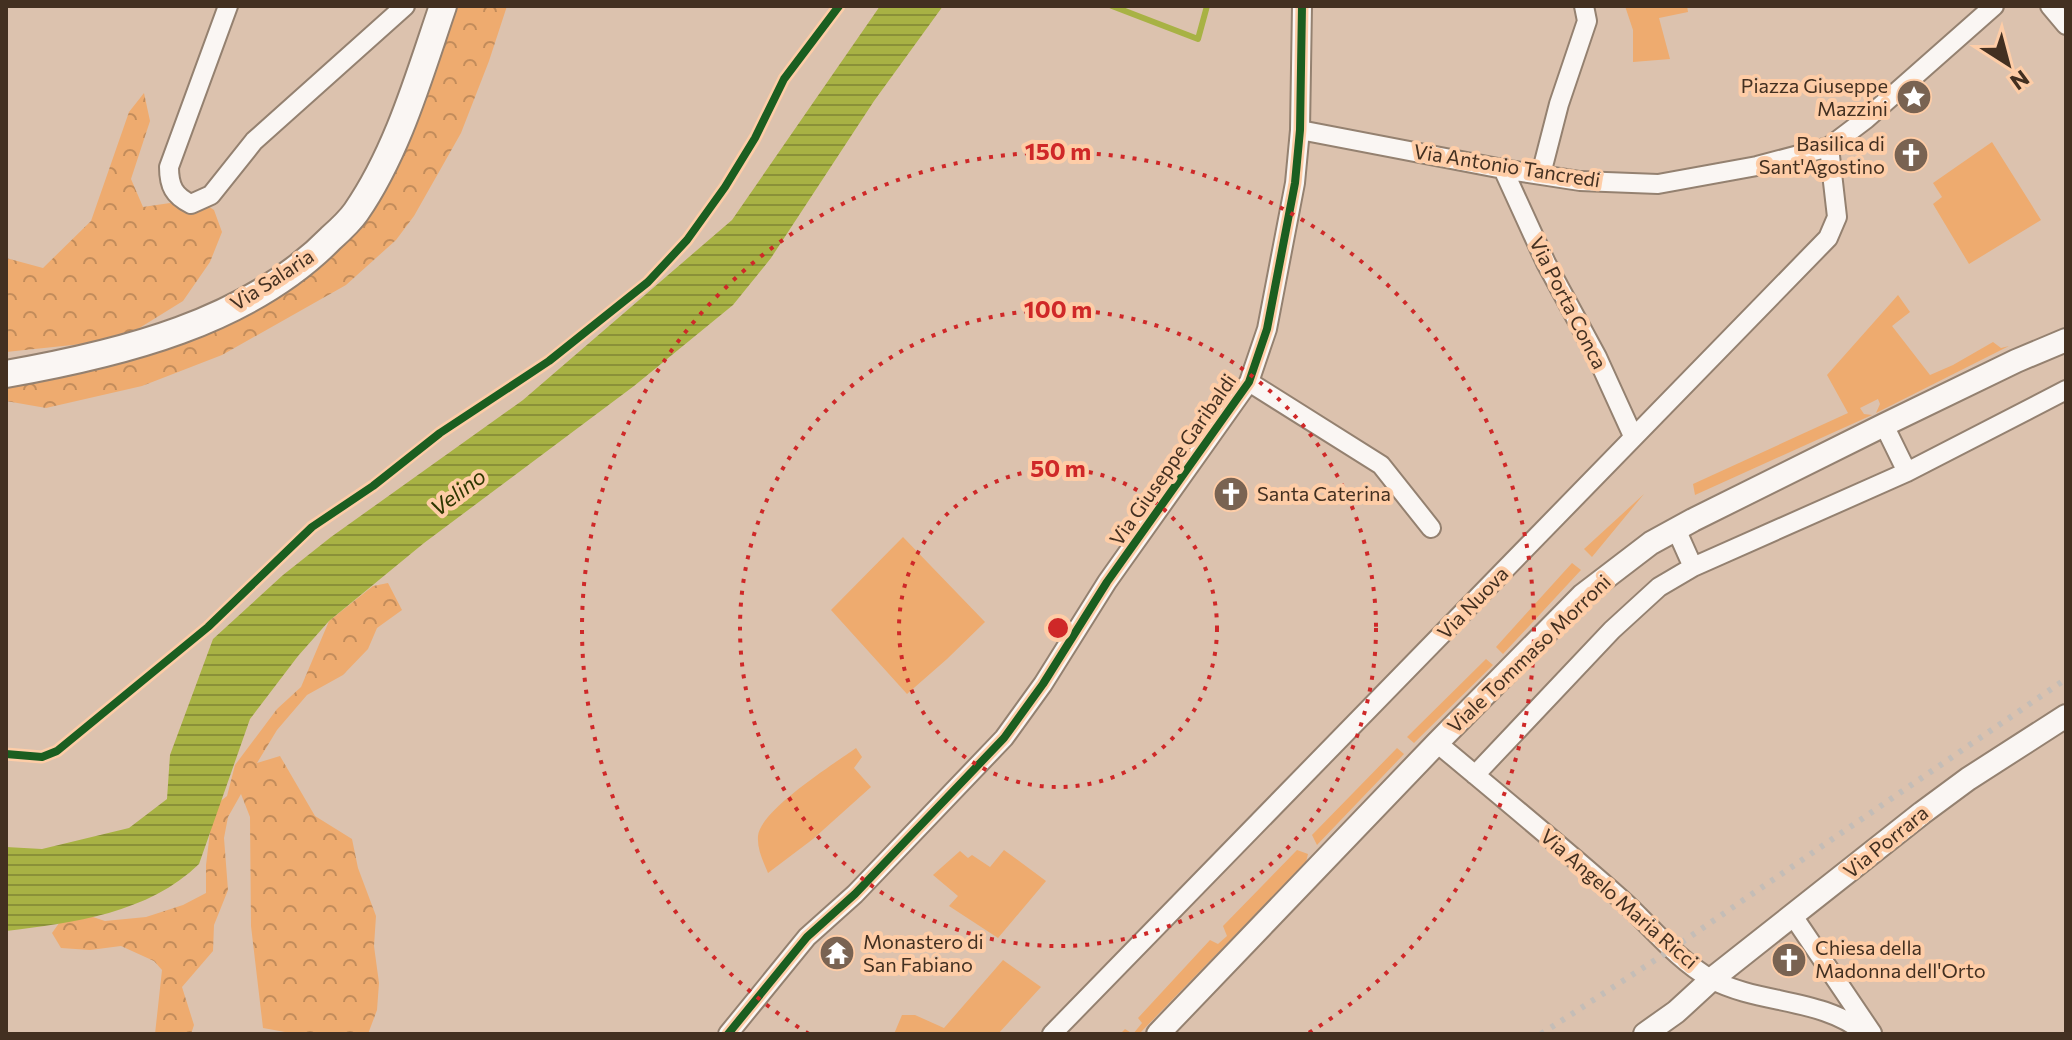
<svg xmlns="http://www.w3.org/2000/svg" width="2072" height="1040" viewBox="0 0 2072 1040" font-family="Commissioner,sans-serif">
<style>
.green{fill:#eeab6f}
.forest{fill:url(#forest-crowns)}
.water{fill:url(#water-rules)}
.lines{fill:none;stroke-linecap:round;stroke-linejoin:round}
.stream{stroke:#a8b244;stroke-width:6}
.minor-casing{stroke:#948170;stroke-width:22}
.tertiary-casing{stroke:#948170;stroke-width:26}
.secondary-casing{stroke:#948170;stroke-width:30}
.minor{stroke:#faf6f3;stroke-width:18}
.tertiary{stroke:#faf6f3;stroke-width:22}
.secondary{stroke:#faf6f3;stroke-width:26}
.rail{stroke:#c4bdb7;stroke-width:6;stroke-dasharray:4 8;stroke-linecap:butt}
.cycleway-casing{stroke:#fecda7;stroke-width:13}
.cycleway{stroke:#1b5e20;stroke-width:8}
.ring{fill:none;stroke:#cf2828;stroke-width:4;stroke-dasharray:4 8}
.labels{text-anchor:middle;stroke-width:8;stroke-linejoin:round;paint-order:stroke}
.poi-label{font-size:20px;fill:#433021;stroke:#fecda7;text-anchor:start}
.street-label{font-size:20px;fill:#433021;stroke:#fecda7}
.water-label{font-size:22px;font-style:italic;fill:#2e3700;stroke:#fecda7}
.centre{fill:#cf2828;stroke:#fecda7;stroke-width:4}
.ring-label{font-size:24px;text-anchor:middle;font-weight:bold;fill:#cf2828;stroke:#fecda7;stroke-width:8;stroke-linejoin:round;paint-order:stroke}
</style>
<defs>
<pattern id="forest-crowns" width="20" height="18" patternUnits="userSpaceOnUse" patternTransform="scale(2)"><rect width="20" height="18" fill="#eeab6f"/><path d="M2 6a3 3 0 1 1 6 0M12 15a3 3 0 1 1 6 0" fill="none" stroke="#c28c5b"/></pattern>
<pattern id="water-rules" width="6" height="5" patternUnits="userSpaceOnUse" patternTransform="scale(2)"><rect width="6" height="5" fill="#a8b244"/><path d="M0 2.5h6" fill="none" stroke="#8a9138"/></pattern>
</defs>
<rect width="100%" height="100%" fill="#dcc2ae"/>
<!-- green -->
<path class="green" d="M1625 6H1687L1688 12 1659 18 1670 59 1633 62V30Z
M1992 142 2041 220 1969 264 1933 204 1942 197 1933 183Z
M1898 295 1910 312 1892 326 1930 375 1953 365 1993 342 2001 348 2009 346 1876 413 1880 404 1878 399 1860 408 1864 414 1872 415 1695 495 1693 484 1848 413 1827 375Z
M1644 494 1592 557 1584 549Z
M903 537 985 622 947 659 907 694 831 610Z
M1572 563 1581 570 1503 654 1496 647Z
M1486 659 1493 665 1414 743 1407 737Z
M856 748 862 757 854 768 871 787 813 839 768 873C763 861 757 849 758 836 760 810 834 764 856 748Z
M1397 748 1404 754 1317 845 1312 835Z
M1004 850 1046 881 998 938 949 906 958 896 933 875 960 851 968 858 972 855 990 867Z
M1297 850 1308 854 1306 862 1139 1034H1120L1125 1029 1133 1034 1142 1023 1138 1018 1210 940 1218 944 1227 936 1223 926Z
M1003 960 1041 987 998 1034H894L902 1015H915L944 1028Z"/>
<!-- forest -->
<path class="forest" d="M454 6H507L489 61 461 133 414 216 396 240 346 285 222 355 142 386 46 408 6 401V381L171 345 364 218 412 135Z
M144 93 150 121 131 179 143 207 197 199 214 210 222 232 210 262 183 301 120 340 6 352V258L43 268 91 221 129 112Z
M388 583 402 610 377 628 368 649 343 675 307 695 277 730 257 763 280 756 315 816 352 839 358 868 376 916 374 946 379 983 377 1010 368 1034H296L263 1028 251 926 250 817 241 794 228 817 224 838 228 890 214 925 213 951 182 987 194 1025 191 1034H155L162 970 154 961 121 946 90 950 61 948 52 933 69 909 105 921 146 917 183 905 206 893V865L213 807 227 796 235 765 277 709 301 687 329 621 373 586Z"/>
<!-- water -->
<path class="water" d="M880 6H943L874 101 771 258 733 305 634 386 424 543 329 621 298 656 250 719 199 864C149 913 73 923 6 931V847L42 849 129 828 167 799 170 755 213 639 283 575 331 537 523 400 732 220Z"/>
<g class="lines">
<!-- stream -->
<path class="stream" d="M1112 6 1198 39 1207 6"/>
<defs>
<path id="minor" d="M228 6 169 167C169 186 174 196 191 204L211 195 254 141 405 6
M2050 6 2066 25
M1300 130 1503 169 1580 181 1658 184 1757 166 1829 147 1866 119 1994 6
M1503 169 1546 263 1597 357 1633 436
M1541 174 1559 104 1587 21 1584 6
M1249 382 1381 465 1431 528
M1884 425 1907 472
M1676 529 1693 567
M1437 743C1498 794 1560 845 1620 898 1650 925 1676 959 1711 979 1760 1005 1822 997 1866 1034
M1475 775 1612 630 1659 587 1693 567 1907 472 2066 390
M1793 916 1872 1033
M728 1034 807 937 855 894 1004 738 1043 684 1107 582 1249 382 1267 329 1295 183 1300 130 1302 6
M1052 1034 1828 238 1837 217 1829 147"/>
<path id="tertiary" d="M1158 1034 1437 743 1583 595 1651 543 1693 520 1884 425 2016 361 2066 340
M1645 1034 1676 1012 1712 979 1922 813 1968 779 2066 716"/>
<path id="secondary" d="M6 374C119 354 248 323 331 238 340 230 349 222 356 212 398 151 419 76 443 6"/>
</defs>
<!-- minor casing -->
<use href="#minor" class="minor-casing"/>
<!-- tertiary casing -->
<use href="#tertiary" class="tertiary-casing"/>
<!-- secondary casing -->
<use href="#secondary" class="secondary-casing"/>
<!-- minor -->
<use href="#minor" class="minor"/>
<!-- tertiary -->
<use href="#tertiary" class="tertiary"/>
<!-- secondary -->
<use href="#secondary" class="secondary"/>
<!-- rail -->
<path class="rail" d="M1541 1034 1672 949 2066 679"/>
<defs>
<path id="cycleway" d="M6 754 42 757 57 751 208 627 312 527 373 486 440 433 549 361 648 282 687 240 725 187 755 138 784 79 839 6
M728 1034 807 937 855 894 1004 738 1043 684 1107 582 1249 382 1267 329 1295 183 1300 130 1302 6"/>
</defs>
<!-- cycleway casing -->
<use href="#cycleway" class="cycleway-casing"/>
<!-- cycleway -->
<use href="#cycleway" class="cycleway"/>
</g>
<!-- distance rings -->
<g class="ring">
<circle cx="1058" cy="628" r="159"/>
<circle cx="1058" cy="628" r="318"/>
<path d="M809 1034A476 476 0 1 1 1307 1034"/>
</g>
<!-- icons -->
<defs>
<symbol id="sight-disc" viewBox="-11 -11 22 22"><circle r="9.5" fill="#796352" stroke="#fecda7"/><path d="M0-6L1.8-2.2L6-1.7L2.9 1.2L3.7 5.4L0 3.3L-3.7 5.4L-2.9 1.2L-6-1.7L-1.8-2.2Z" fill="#fff"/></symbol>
<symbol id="church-disc" viewBox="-11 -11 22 22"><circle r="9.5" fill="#796352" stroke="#fecda7"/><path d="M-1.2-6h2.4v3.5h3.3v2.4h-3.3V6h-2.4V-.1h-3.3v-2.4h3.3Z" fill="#fff"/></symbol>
<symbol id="temple-disc" viewBox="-11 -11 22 22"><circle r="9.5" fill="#796352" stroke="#fecda7"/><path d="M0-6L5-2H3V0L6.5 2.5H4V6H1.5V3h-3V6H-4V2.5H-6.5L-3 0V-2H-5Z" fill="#fff"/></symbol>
</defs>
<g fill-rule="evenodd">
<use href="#sight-disc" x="1894" y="77" width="40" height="40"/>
<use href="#church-disc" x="1891" y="135" width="40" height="40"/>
<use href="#church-disc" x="1211" y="474" width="40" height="40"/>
<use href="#temple-disc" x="817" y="933" width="40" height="40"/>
<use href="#church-disc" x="1769" y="940" width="40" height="40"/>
</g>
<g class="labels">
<!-- poi labels -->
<g class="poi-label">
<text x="1888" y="93" text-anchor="end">Piazza Giuseppe<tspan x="1888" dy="23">Mazzini</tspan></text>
<text x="1885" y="151" text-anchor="end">Basilica di<tspan x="1885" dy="23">Sant'Agostino</tspan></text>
<text x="1257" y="501">Santa Caterina</text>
<text x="863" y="949">Monastero di<tspan x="863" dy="23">San Fabiano</tspan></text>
<text x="1815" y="955">Chiesa della<tspan x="1815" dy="23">Madonna dell'Orto</tspan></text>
</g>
<!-- street labels -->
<g class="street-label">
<text transform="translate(1507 166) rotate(9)" y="7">Via Antonio Tancredi</text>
<text transform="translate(272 280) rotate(-33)" y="7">Via Salaria</text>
<text transform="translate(1568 303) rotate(63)" y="7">Via Porta Conca</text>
<text transform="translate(1173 460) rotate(-55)" y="7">Via Giuseppe Garibaldi</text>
<text transform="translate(1473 603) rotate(-46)" y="7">Via Nuova</text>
<text transform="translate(1529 654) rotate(-44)" y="7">Viale Tommaso Morroni</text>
<text transform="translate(1886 842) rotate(-39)" y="7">Via Porrara</text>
<text transform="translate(1619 899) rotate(41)" y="7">Via Angelo Maria Ricci</text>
</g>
<!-- water labels -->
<g class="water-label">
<text transform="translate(458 492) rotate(-37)" y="8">Velino</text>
</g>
</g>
<circle cx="1058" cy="628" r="12" class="centre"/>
<g class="ring-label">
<text x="1058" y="160">150 m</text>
<text x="1058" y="318">100 m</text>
<text x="1058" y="477">50 m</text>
</g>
<!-- border -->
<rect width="2072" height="1040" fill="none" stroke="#433021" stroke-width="16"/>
<!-- north arrow -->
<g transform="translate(2008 64) rotate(144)" stroke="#fecda7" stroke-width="6" paint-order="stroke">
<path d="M0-6L14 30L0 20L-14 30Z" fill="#433021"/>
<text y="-12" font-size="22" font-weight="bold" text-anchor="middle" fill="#433021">N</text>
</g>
</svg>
